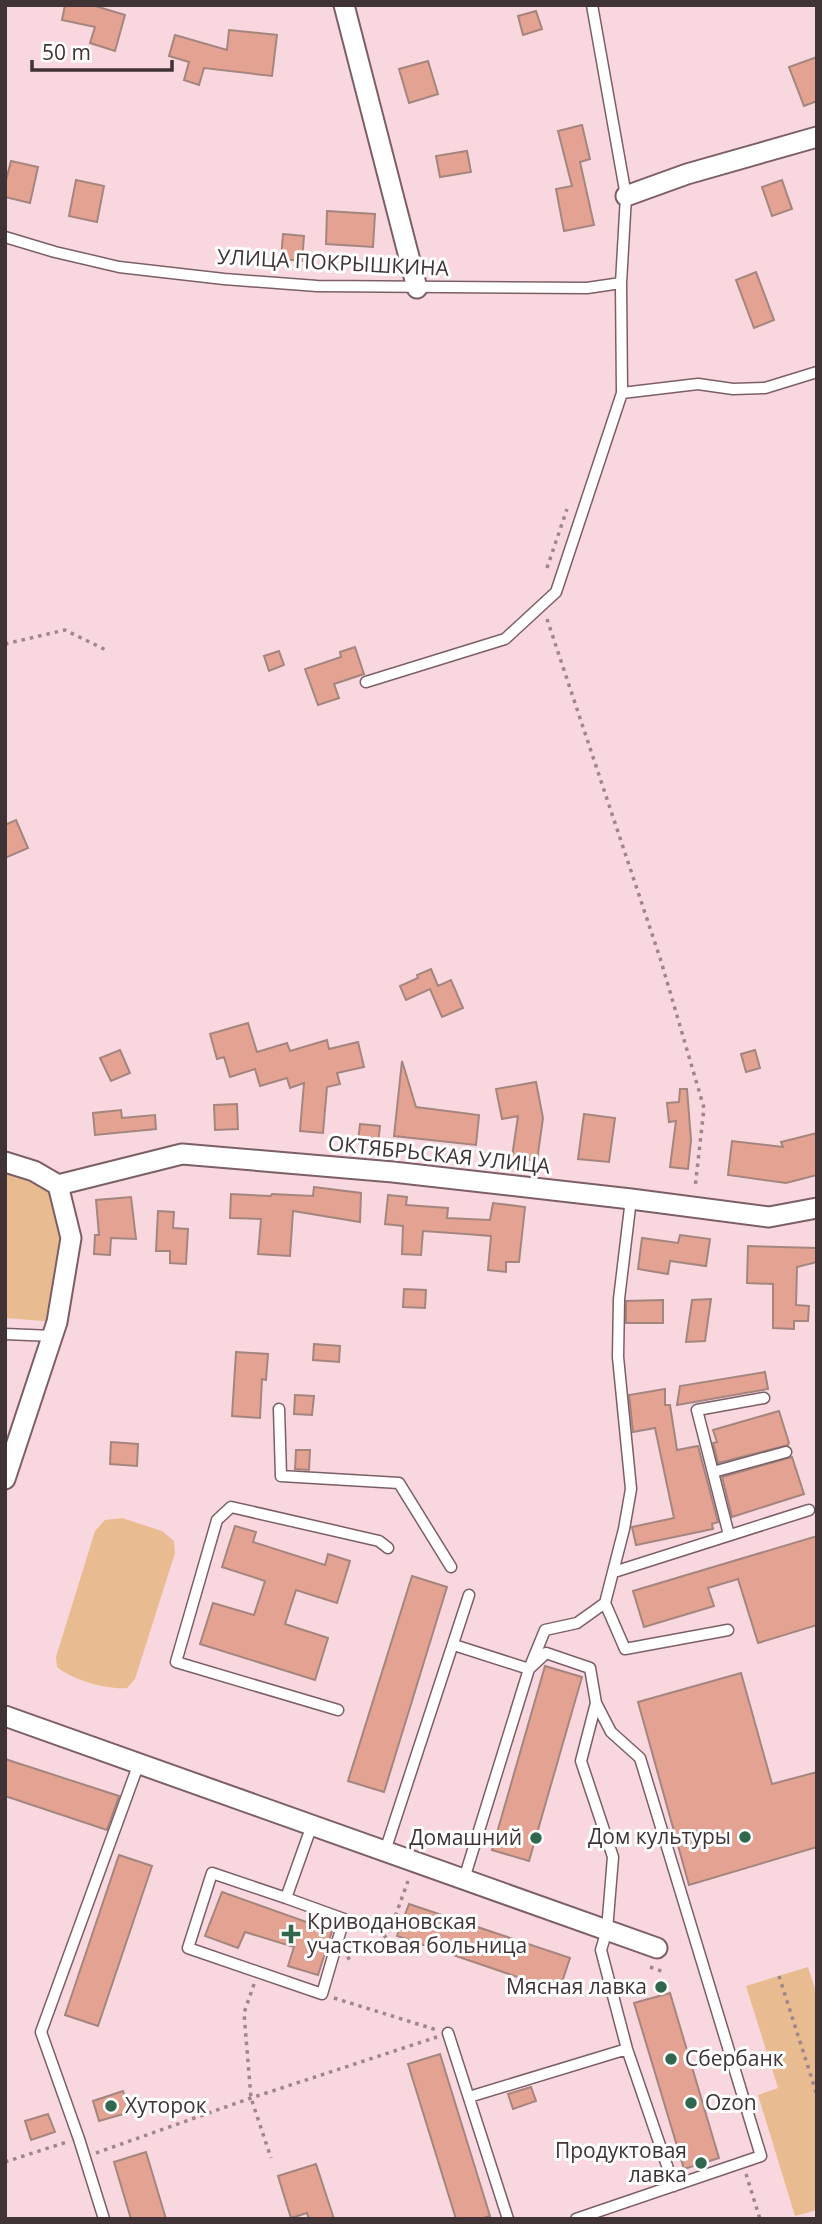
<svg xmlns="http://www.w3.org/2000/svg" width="822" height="2224" viewBox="0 0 822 2224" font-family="'Open Sans',sans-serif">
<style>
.green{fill:#e8bc90}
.building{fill:#e4a292;stroke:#a4867e;stroke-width:2}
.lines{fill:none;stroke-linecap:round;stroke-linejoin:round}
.service-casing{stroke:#7c5f66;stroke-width:13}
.minor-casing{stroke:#7c5f66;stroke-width:23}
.path{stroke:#9e868c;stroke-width:3.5;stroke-dasharray:3.5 5;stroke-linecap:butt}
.service{stroke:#fff;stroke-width:10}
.minor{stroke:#fff;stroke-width:19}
.poi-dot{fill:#31674d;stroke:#fff;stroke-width:2.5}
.labels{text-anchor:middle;stroke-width:6;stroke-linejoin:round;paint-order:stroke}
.street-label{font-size:21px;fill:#403336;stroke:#fff}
.poi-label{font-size:21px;fill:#403336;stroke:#fff;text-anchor:end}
</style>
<rect width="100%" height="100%" fill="#f9d7df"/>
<!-- green -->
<path class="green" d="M5 1162 58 1185 71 1238 57 1322 5 1318Z
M122 1518 162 1531 174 1541 175 1553 135 1679 127 1688C108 1690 72 1680 57 1667L56 1657 95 1531 105 1520Z
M808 1967 817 1995V2210L795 2216 758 2095 778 2088 746 1986Z"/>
<!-- building -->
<path class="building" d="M65 5H92L125 15 115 51 90 43 95 27 62 20Z
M536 11 542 29 523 35 518 16Z
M229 30 277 35 272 76 204 68 199 85 184 80 189 62 169 56 175 35 227 50Z
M817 57V101L804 106 789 67Z
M428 61 438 94 409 103 399 69Z
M582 125 590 159 580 162 594 225 564 231 556 189 572 186 558 131Z
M467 151 471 172 440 177 436 156Z
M11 161 38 167 30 203 5 197V184Z
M76 180 104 186 97 222 69 216Z
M782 180 792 209 772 216 762 187Z
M327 211 375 214 373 247 326 244Z
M283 234 304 236 302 261 281 259Z
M756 272 774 320 754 328 736 280Z
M355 647 364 674 334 684 339 698 318 705 305 669 341 657 340 652Z
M279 651 284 665 269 671 264 656Z
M16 820 28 848 5 858V825Z
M431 969 438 986 451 980 463 1008 442 1017 430 989 406 1000 400 986 418 978 417 975Z
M248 1023 257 1052 287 1043 290 1051 327 1040 329 1049 358 1042 364 1067 337 1073 340 1084 327 1087 323 1133 300 1131 304 1083 290 1088 287 1078 260 1086 255 1069 230 1077 224 1057 217 1059 210 1034Z
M120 1050 130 1073 111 1081 100 1058Z
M755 1050 760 1068 746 1072 741 1054Z
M402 1061 416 1107 479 1115 476 1145 394 1136Z
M536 1082 543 1118 537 1161 512 1157 518 1116 502 1119 496 1089Z
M680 1089H687L691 1140 688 1169 670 1167 676 1121 669 1122 667 1103 679 1102Z
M237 1104 238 1129 215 1130 214 1105Z
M121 1110 122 1118 155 1115 156 1129 95 1135 93 1113Z
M584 1114 615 1118 609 1162 578 1159Z
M360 1124 380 1126 378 1144 358 1142Z
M817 1133V1175L786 1183 728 1175 732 1141 783 1147 781 1142Z
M314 1187 361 1193 360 1222 293 1211 290 1256 258 1254 261 1219 230 1218 231 1194 271 1196 272 1194 313 1196Z
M388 1195 407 1197 406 1205 448 1208 447 1218 490 1220 493 1203 525 1207 519 1262H506V1272L488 1270 491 1236 466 1234 423 1231 421 1255 402 1254 403 1226 385 1224Z
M131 1197 136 1239 111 1238 110 1255 94 1254 95 1235H99L96 1200Z
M158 1211 174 1212 173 1228 188 1229 186 1264 170 1263V1251H156Z
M680 1235 710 1239 706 1266 670 1261 668 1274 638 1269 642 1238 678 1243Z
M748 1246 817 1248V1262L797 1267 796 1305 809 1306 808 1321H794V1329L773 1328V1284L747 1283Z
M404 1289 426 1290 425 1308 403 1307Z
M711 1299 705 1341 686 1342 692 1300Z
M663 1300V1323H626V1301Z
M314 1344 340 1346 339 1362 313 1360Z
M236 1352 268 1354 266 1380 262 1379 260 1418 232 1416Z
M765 1372 768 1389 677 1405 680 1386Z
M665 1389V1405H670L677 1450 698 1446 718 1522 712 1524 713 1529 636 1545 632 1527 674 1518 655 1428 633 1432 629 1395Z
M295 1395 314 1396 312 1415 294 1414Z
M779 1411 789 1443 788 1445 718 1463 713 1443 717 1442 713 1430Z
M111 1442 138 1444 137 1466 110 1464Z
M296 1450H310L309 1470 295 1469Z
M792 1457 804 1494 732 1517 722 1477Z
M235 1526 256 1532 253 1542 325 1565 328 1554 350 1561 337 1603 296 1590 285 1624 328 1638 315 1680 200 1644 213 1603 254 1615 265 1581 222 1567Z
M817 1536V1625L758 1643 738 1579 708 1588 714 1606 644 1627 633 1591Z
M412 1576 447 1587 384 1792 348 1781Z
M545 1666 582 1677 529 1861 492 1850Z
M741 1673 772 1784 817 1772V1847L689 1885 638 1702Z
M5 1759 119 1796 107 1830 5 1796Z
M119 1855 152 1866 98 2026 65 2015Z
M222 1892 332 1931 318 1975 288 1966 294 1947 245 1932 238 1948 205 1936Z
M409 1904 570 1958 559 1991 397 1936Z
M670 1993 719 2158 684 2169 634 2003Z
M440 2054 490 2216 480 2219H456L408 2064Z
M531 2087 536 2101 513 2109 508 2094Z
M123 2091 130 2112 99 2121 93 2101Z
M48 2114 55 2132 31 2140 25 2121Z
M146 2152 166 2219H131L114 2162Z
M316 2164 334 2219H309L307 2213 291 2218 278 2176Z"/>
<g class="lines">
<defs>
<path id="service" d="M5 237 55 252 119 267 224 279 317 286 587 288 621 283
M622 393 698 384 733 389 765 388 817 372
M366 682 505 639 556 592 622 393 621 283 626 196 592 5
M5 1334 53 1336
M279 1409 281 1476 399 1483 451 1567
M713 1472 786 1452
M729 1535 697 1410 764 1398
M614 1572 809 1510
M605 1603 625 1649 728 1630
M454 1645 529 1669 545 1630 577 1623 605 1603 624 1529 631 1489 618 1357 619 1299 631 1199
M338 1710 176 1662 217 1520 231 1507 379 1541 388 1548
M385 1851 469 1595
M464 1879 529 1669 546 1653 590 1668 596 1703 581 1761 613 1857 607 1930 601 1950 627 2049 674 2186
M286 1898 344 1919 322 1994 188 1948 212 1873 286 1898 312 1825
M448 2033 508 2219
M469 2097 627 2049
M104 2219 79 2139 41 2032 139 1763
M576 2219 761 2156 640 1758 611 1732 596 1703"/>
<path id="minor" d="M344 5 417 288
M626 196 687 174 817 137
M5 1162 34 1171 58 1185 71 1238 57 1322 5 1479
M58 1185 182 1154 393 1172 631 1199 769 1217 817 1208
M5 1716 657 1948"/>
</defs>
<!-- service casing -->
<use href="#service" class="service-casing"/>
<!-- minor casing -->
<use href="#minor" class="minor-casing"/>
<!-- path -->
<path class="path" d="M547 568 567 509
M547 619 661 961 704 1108 695 1188
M5 644 65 630 108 651
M347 1959 389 1934 408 1881
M650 1967 664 1972
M779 1976 817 2095
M254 1984 244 2013 251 2098 271 2158
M334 1998 437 2030
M96 2153 251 2098 437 2037
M5 2162 67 2142
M746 2174 760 2219"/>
<!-- service -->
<use href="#service" class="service"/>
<!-- minor -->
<use href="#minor" class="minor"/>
</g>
<!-- markers -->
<g class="poi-dot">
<circle cx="745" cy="1837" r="7"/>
<circle cx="536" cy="1838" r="7"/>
<path d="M287.5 1923.5h7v7h7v7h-7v7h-7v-7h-7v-7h7z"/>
<circle cx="661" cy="1987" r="7"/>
<circle cx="671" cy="2059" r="7"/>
<circle cx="691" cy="2103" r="7"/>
<circle cx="111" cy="2106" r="7"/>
<circle cx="701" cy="2163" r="7"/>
</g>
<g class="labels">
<!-- street labels -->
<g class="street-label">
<text transform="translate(333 263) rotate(3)" y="7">УЛИЦА ПОКРЫШКИНА</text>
<text transform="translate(439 1155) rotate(6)" y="7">ОКТЯБРЬСКАЯ УЛИЦА</text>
</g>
<!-- poi labels -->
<g class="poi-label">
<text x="731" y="1844">Дом культуры</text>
<text x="522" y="1845">Домашний</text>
<text x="307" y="1929" text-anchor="start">Криводановская<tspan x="307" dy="24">участковая больница</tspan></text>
<text x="647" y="1994">Мясная лавка</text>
<text x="685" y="2066" text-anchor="start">Сбербанк</text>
<text x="705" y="2110" text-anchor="start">Ozon</text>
<text x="125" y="2113" text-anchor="start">Хуторок</text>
<text x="687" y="2158">Продуктовая<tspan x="687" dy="24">лавка</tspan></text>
</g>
</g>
<!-- border -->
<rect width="822" height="2224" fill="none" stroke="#403336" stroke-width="14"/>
<!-- scale -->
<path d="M32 60v10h140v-10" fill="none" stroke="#403336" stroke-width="3.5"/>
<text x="42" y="60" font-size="21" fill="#403336" stroke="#ffffff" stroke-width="5" paint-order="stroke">50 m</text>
</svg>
